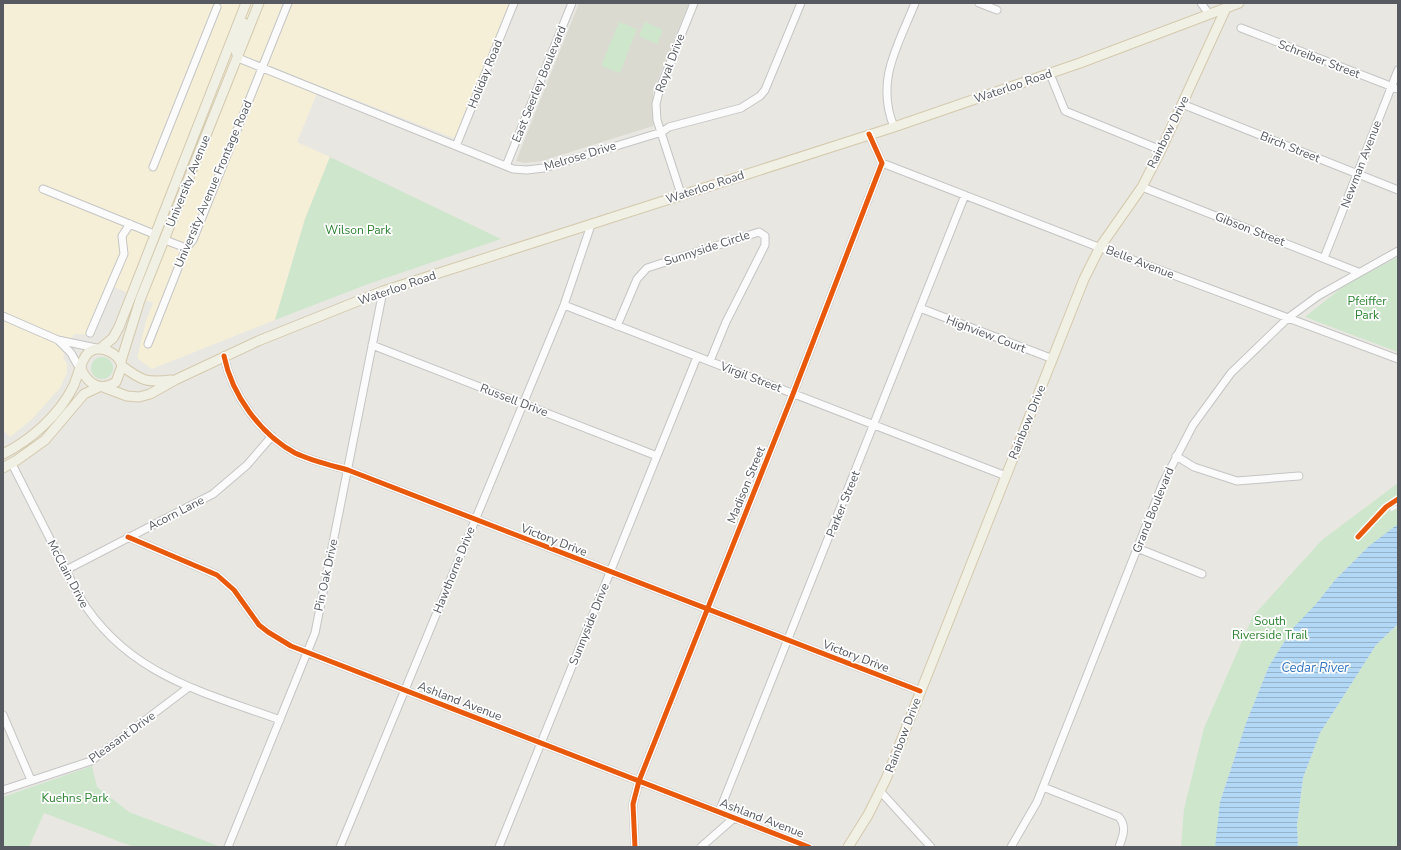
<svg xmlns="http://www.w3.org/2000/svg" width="1401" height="850" viewBox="0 0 1401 850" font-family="'Nunito Sans',sans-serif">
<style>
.commercial{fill:#f5efd8}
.education{fill:#dbdad1}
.green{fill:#cee6cb}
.water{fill:url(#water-rules)}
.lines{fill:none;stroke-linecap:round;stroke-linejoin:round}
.minor-casing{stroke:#c4c5c4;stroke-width:9}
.major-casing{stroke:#d3c9ad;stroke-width:11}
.minor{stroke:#fcfbfb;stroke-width:7}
.major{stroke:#f1f0e5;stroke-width:9}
.rail-casing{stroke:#e1e1e0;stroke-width:3.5}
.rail{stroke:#fff;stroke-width:2;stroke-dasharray:6;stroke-linecap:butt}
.cycleway-casing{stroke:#fff;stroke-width:8}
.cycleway{stroke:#e8590c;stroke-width:5}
.labels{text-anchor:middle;stroke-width:3.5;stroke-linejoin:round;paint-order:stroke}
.street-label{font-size:12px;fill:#575b61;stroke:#fff}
.park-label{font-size:12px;fill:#2e8333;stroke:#fff}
.water-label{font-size:13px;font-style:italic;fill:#3476c1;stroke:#fff}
</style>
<defs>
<pattern id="water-rules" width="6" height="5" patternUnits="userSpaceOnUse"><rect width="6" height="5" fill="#b2d8f6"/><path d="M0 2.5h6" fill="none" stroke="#94b2cb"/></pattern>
</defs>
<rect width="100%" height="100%" fill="#e8e7e2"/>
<!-- commercial -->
<path class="commercial" d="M3 3H514L459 140 320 86 297 142 330 157 305 219 275 320 152 369 137 358 146 321 153 303 114 287 94 335 74 334 63 357 67 364V373L60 388 31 420 10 437 3 430Z"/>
<!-- education -->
<path class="education" d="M579 3H689L653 91V126L542 161 524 163 516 161Z"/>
<!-- green -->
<path class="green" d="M619 22 637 29 620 73 601 66Z
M645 22 663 30 657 44 639 36Z
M330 157 501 239 368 284 275 320 305 219Z
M1398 257V352L1305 317 1345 285Z
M91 368a11 11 0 1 1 22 0a11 11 0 1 1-22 0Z
M1398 483V528L1369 546 1335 580 1269 666 1246 723 1220 802V847H1181L1184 809 1204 728 1253 616 1322 540Z
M1398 624V847H1298L1297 825 1303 778 1320 733 1376 645Z
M92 766 97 787 129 812 221 847H134L44 813 29 847H3V797Z"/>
<!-- water -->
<path class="water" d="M1398 524V624L1376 645 1320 733 1303 778 1297 825 1298 847H1215L1220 802 1246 723 1269 666 1293 628 1316 604 1335 580 1369 546Z"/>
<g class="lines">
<defs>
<path id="minor" d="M979 3 997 10
M1201 3 1209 14
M1241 28 1398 89
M238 58 513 169 527 170 544 168 662 132 669 127 741 108 760 96 765 90 801 3
M1050 74 1065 111 1161 150
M1182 104 1398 190
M894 127C875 80 898 46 915 3
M456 146 514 3
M882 163 1093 245 1398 359
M506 166 572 3
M153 167 217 7
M1142 187 1358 272
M43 189 154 234
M681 194 657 120 656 104 660 88 694 3
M165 240 186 248
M1324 258 1398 70
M564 305 1006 476
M920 308 1053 359
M3 316 58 340 96 348
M617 326 637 279 647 268 759 232 765 236V245L726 322 710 361
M90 333 124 254 122 236 130 224
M58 340 71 353 77 364 82 367
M148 344 186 248 193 240 288 3
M372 345 657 456
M224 356C232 395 260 434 295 453 312 461 330 465 348 470L920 691
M1176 456 1194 467 1237 481 1299 476
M12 464 79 596C126 674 200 691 280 720
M128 537 217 575 234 590 259 625 268 632 291 646 809 847
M1137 548 1202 574
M66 570 213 494 247 465 272 436
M3 715 31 780
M1043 787 1119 817C1127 827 1123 836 1119 847
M3 790 91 761 189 687
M880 791 931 847
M719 812 965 195
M228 847 315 633 383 291
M340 847 564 305 591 225
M499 847 697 357
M635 847 633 804 639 781 793 394 882 163 869 134
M701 847 734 818
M1011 847 1037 802 1163 483 1193 425 1231 373 1288 318 1318 296 1398 251"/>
<path id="major" d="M238 58 235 47 244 23
M100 349 113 338 119 327 246 3
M121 361 140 300 259 3
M122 366C142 381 147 383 171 380
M103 387 127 396 139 397 150 394 175 380 258 341 383 291 894 127 1080 63 1239 3
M3 454C31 440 59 415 73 387 78 377 80 361 88 353 99 343 119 353 122 366L116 382C100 392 88 384 81 369
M3 468 17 460 45 440 84 394 99 387
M848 847 868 815 886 779 1084 279 1100 247 1142 187 1161 150 1227 6"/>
</defs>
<!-- minor casing -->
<use href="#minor" class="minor-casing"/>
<!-- major casing -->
<use href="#major" class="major-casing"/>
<!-- minor -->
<use href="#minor" class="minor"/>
<!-- major -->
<use href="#major" class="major"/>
<defs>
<path id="rail" d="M1391 510 1398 506"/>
</defs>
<!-- rail casing -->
<use href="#rail" class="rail-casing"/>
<!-- rail -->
<use href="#rail" class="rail"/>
<defs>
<path id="cycleway" d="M224 356C232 395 260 434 295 453 312 461 330 465 348 470L920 691
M128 537 217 575 234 590 259 625 268 632 291 646 809 847
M1358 537 1386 507 1398 499
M635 847 633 804 639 781 793 394 882 163 869 134"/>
</defs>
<!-- cycleway casing -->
<use href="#cycleway" class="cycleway-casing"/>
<!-- cycleway -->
<use href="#cycleway" class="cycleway"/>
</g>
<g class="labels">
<!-- street labels -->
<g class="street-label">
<text transform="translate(1319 59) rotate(21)" y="4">Schreiber Street</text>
<text transform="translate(670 63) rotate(-69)" y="4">Royal Drive</text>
<text transform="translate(485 74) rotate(-68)" y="4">Holiday Road</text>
<text transform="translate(539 84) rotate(-68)" y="4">East Seerley Boulevard</text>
<text transform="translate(1013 86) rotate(-19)" y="4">Waterloo Road</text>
<text transform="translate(1168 132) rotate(-64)" y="4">Rainbow Drive</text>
<text transform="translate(1290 147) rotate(22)" y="4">Birch Street</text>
<text transform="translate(580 156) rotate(-17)" y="4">Melrose Drive</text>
<text transform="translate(1361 164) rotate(-69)" y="4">Newman Avenue</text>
<text transform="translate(188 181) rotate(-68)" y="4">University Avenue</text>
<text transform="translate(213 184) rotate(-67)" y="4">University Avenue Frontage Road</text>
<text transform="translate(705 187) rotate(-18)" y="4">Waterloo Road</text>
<text transform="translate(1250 229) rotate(21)" y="4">Gibson Street</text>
<text transform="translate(707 248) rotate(-18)" y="4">Sunnyside Circle</text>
<text transform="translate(1140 262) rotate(21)" y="4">Belle Avenue</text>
<text transform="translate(397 288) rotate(-19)" y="4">Waterloo Road</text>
<text transform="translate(986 334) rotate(21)" y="4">Highview Court</text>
<text transform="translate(751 377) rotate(21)" y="4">Virgil Street</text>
<text transform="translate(514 400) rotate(21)" y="4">Russell Drive</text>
<text transform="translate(1027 422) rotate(-68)" y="4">Rainbow Drive</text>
<text transform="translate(746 485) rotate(-68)" y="4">Madison Street</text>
<text transform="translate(843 504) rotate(-68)" y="4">Parker Street</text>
<text transform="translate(1153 510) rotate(-68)" y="4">Grand Boulevard</text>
<text transform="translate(176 513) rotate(-27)" y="4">Acorn Lane</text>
<text transform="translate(554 540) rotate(21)" y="4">Victory Drive</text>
<text transform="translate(454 570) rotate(-68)" y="4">Hawthorne Drive</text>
<text transform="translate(68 574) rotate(62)" y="4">McClain Drive</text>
<text transform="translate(326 575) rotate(-78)" y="4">Pin Oak Drive</text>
<text transform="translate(589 624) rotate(-68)" y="4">Sunnyside Drive</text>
<text transform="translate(856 656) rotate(21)" y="4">Victory Drive</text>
<text transform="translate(460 701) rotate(21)" y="4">Ashland Avenue</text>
<text transform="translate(903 735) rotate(-69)" y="4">Rainbow Drive</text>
<text transform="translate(122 737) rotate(-36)" y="4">Pleasant Drive</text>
<text transform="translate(762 818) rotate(21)" y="4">Ashland Avenue</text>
</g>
<!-- park labels -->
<g class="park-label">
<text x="358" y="234">Wilson Park</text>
<text x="1367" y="305">Pfeiffer<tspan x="1367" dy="14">Park</tspan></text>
<text x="1270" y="625">South<tspan x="1270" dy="14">Riverside Trail</tspan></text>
<text x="75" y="802">Kuehns Park</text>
</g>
<!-- water labels -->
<g class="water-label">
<text x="1315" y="672">Cedar River</text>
</g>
</g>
<!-- border -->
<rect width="1401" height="850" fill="none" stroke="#575b61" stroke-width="8"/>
</svg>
